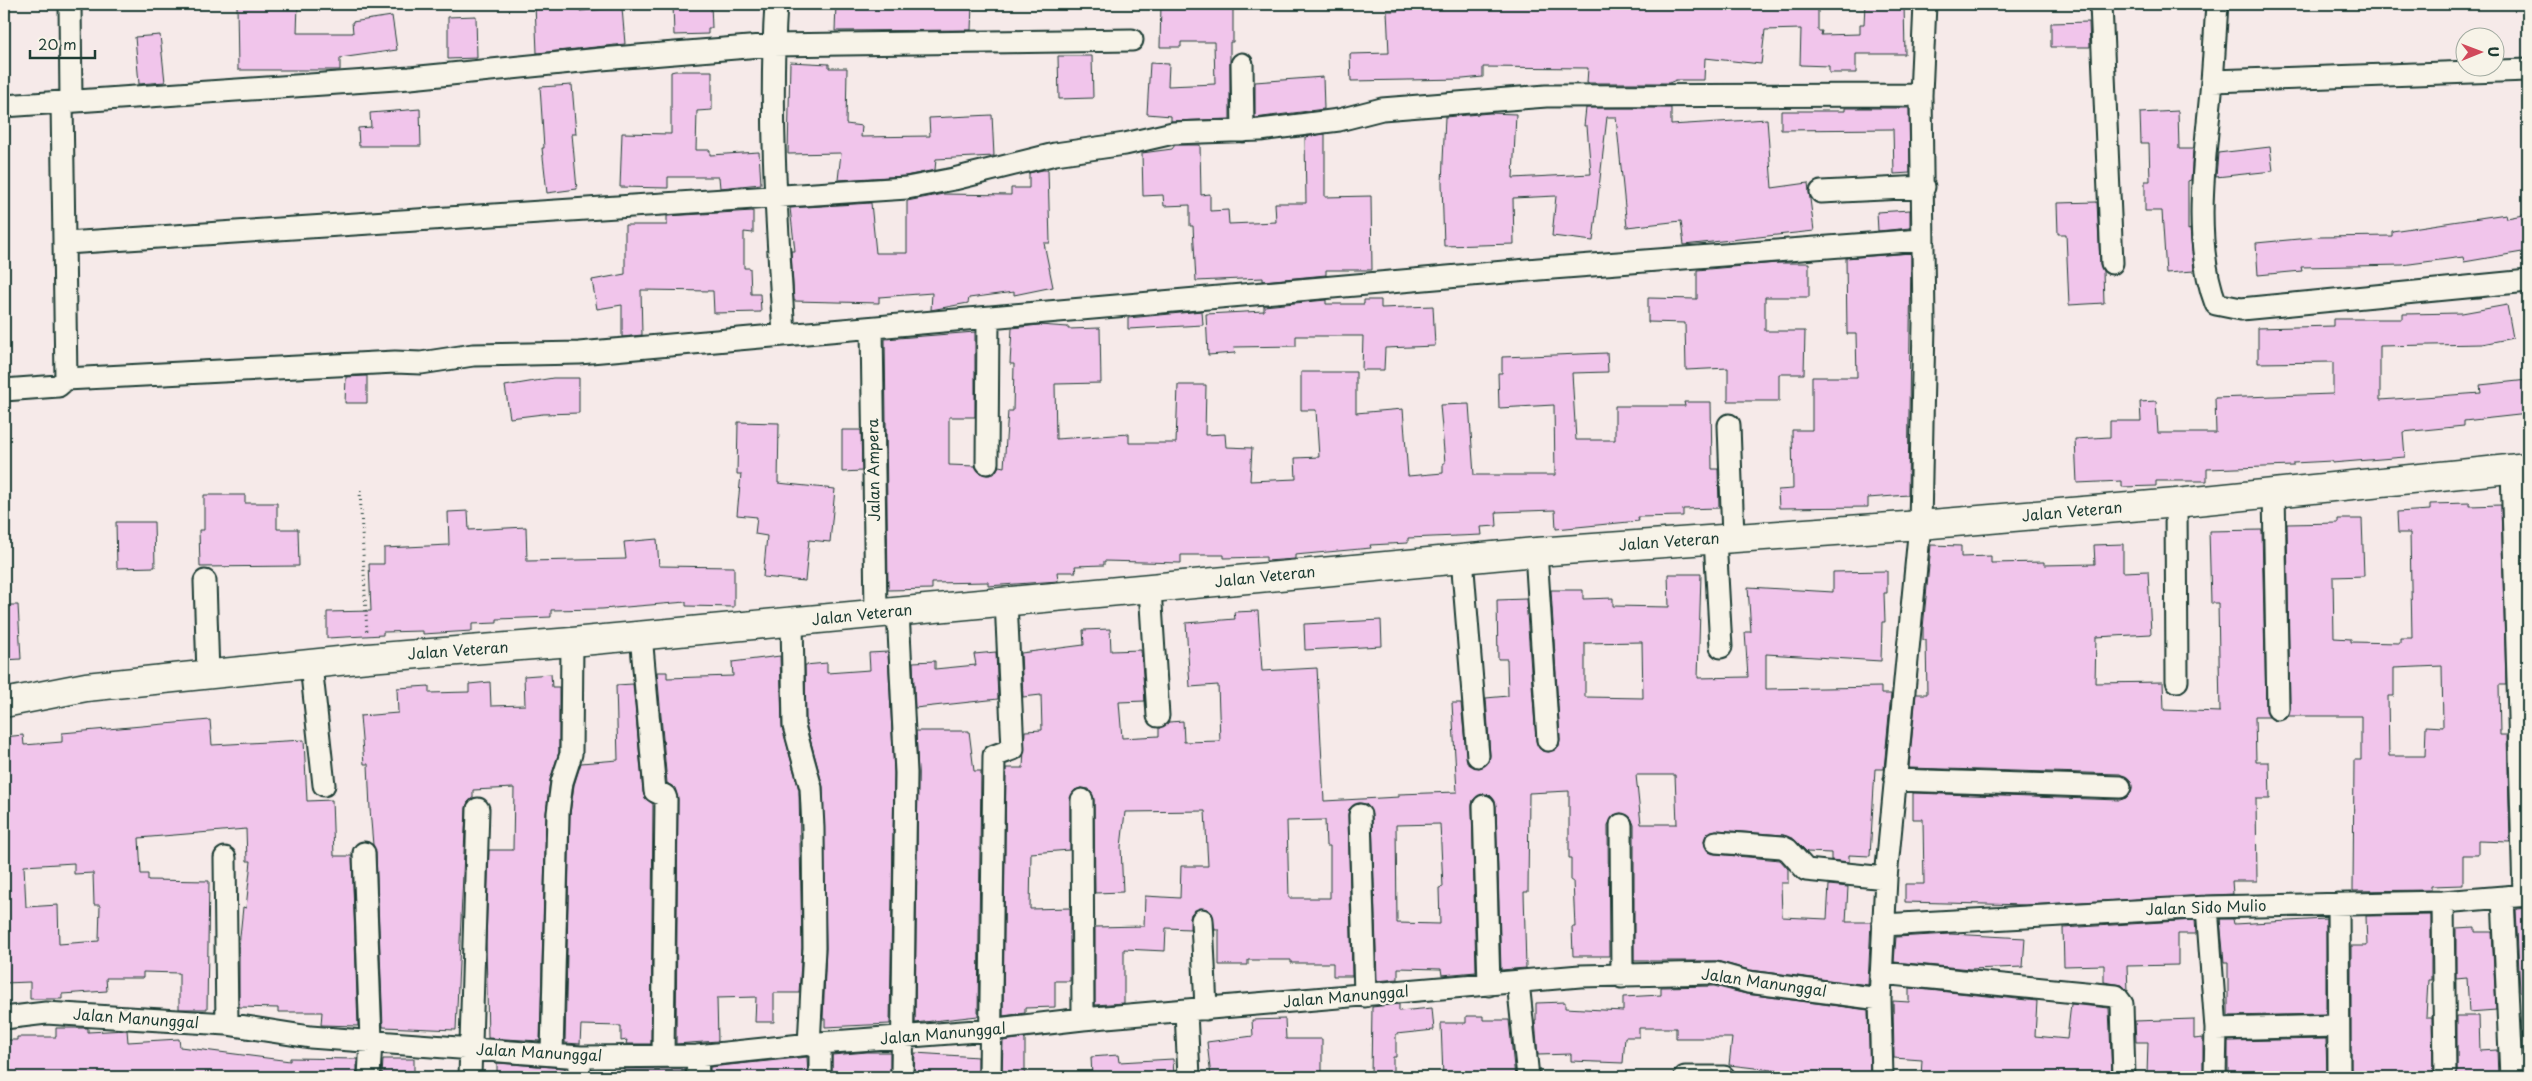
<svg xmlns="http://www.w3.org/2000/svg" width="2532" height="1081" viewBox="0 0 2532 1081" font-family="'Playpen Sans',sans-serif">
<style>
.building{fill:#f1c5eb;stroke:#1f3d34;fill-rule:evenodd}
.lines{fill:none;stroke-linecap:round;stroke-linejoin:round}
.minor-casing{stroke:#1f3d34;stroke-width:25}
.major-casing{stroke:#1f3d34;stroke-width:31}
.path{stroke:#1f3d34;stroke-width:3;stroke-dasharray:1 4;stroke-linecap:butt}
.minor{stroke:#f7f3e8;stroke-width:21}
.major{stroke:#f7f3e8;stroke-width:28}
.labels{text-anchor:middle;stroke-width:5;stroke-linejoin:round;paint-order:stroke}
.street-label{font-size:15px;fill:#1f3d34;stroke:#f7f3e8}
</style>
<rect width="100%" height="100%" fill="#f6eae9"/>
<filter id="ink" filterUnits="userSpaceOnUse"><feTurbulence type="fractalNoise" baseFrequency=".02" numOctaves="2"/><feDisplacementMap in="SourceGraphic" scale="10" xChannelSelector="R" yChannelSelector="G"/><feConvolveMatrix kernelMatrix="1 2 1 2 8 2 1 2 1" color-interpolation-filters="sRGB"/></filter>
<g filter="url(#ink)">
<!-- building -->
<path class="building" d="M237 4H298L297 33H353L352 22 392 16 397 50 340 58V70H238Z
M535 4H580V11L622 8 625 44 537 53Z
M673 4H711L712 28H708V34L674 35Z
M836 4H972L971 30 835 31Z
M1161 4H1233V42H1230V119L1171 121V116L1147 114 1150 63 1169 64 1168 86 1215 84 1214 42H1181V47H1160Z
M1398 4H1818V31H1822L1821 35 1860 34V24H1864L1865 4H1904L1905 54H1856V73H1829V66L1800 65 1801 29 1765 30 1761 64 1705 58 1704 80H1676L1669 83H1587L1588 68 1483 67V77L1463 79 1351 81 1350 54 1389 53 1387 11H1398Z
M476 16 477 58 448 59V17Z
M2089 22 2090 47H2051V23Z
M160 35 165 82 139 84 135 37Z
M1058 56H1092L1093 98 1059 99Z
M790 62 829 64V68H847L846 124 862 126 861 137 930 136 929 118 992 115 994 156 936 159 935 170 905 176 838 180 841 153 788 154Z
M675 71H712V110L697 111 696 150H710V155L759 152 761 184 720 188 719 177H668V188L620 187 622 133 671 134V72Z
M1323 77 1324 109 1255 118V82Z
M572 85 576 134H572L577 189 547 193 542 148H544L540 87Z
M1586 108H1671V125L1767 119 1772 188 1808 183 1814 231 1684 245 1681 221 1627 227 1616 117H1607L1593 241 1552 236 1556 196 1513 198 1514 244 1444 246 1442 183 1445 117 1490 113 1516 114 1513 178 1591 174 1587 126H1584Z
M1845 108H1909L1910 173 1894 174 1893 129 1781 130V111H1845Z
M420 109 421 146H359L358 128 371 127 370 113Z
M2178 111 2179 149H2193L2191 180 2188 181V230L2190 229 2194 271 2166 273 2162 211H2145V181H2150L2149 143H2141L2140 113Z
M1325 134V197L1371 196 1372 270H1326V275L1263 281V278L1196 281 1193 226H1190V205L1164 206 1163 195 1143 196 1142 153 1172 149 1175 145H1200L1201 195 1210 194V211L1228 210 1229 224 1276 222 1275 203H1306L1305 137Z
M2270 147 2273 171 2216 177 2218 153Z
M1043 170H1048L1050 243H1044L1053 287 1014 295V292L969 298 968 303 931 310 932 293 879 297V303L794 301 791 251H795L790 208 871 203 876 253H907V201L943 194 1011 195V188H1029V173Z
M2097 202 2100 264 2103 271 2104 303 2069 305 2066 234H2058L2057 203Z
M1910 210V228L1878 231 1877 212Z
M753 211V233L744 232V268H750L751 294H760L761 312 714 313 713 291 641 290 642 335 622 337V305L597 309 592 280 625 274V225H667V216Z
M2506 214 2507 218 2528 214V251L2464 262 2463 257 2402 265 2301 267 2302 271 2258 275 2256 243 2320 237 2392 236V231Z
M1911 253 1908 495 1868 498V507L1779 508 1778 490 1793 489 1792 430H1812V377H1857L1856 334H1847L1846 258Z
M1777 263H1809V297H1765V331H1805L1804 374H1779V401H1728V368L1686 370 1685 323 1648 322V298L1697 299V270Z
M1326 300V304H1364V300H1381V308L1433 306 1435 346 1385 348 1384 370H1362L1363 336H1296V346L1234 347 1235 353 1208 355 1206 314 1264 311V306Z
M2507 305 2513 338 2482 344 2380 346V400L2481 393 2480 385 2528 380V414L2464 421V426L2403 432 2405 457 2332 463V461L2293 463V466L2207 469V481H2156V486L2122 487V481L2077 483 2075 439 2110 437V421H2141L2140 402 2156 401 2158 433H2216L2215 398 2333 394V362L2258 363V328L2333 326V319H2403V314L2462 313Z
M1202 311 1203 325 1128 329V318Z
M1039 325 1068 327V329L1100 328 1101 383 1055 384 1056 439 1129 434V443H1176L1178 385H1206L1205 435 1225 434 1226 447 1252 448 1250 481 1296 479 1295 458 1319 457 1316 410H1301V372H1356V413L1403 409 1408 476 1443 473V463H1445L1440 405 1469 404 1474 475H1555L1554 405 1499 408 1498 373H1502V357L1607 353 1608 372 1572 373 1576 440H1615V406H1685L1684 402H1711L1712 469H1718L1719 508 1683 509V516L1638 517 1639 521 1556 529 1555 510 1496 512 1497 526 1481 527 1482 535 1408 538V543L1370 545 1371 548 1295 555V559L1266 561V557L1224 558V555H1181V563L1104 561V565L1075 566 1076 572H1057L1058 581 988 586V582L932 583V589L888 590 885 339 975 332V417H949V465L975 466 980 473 987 475 994 474 999 466 1004 467 1008 411H1013L1014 364H1010L1012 328Z
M367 376V403H345L346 377Z
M553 378H579V413L543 414 510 418 505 386Z
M738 422 779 423 778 483 835 489 830 542 809 540 805 581 763 577 767 536 755 534 757 517 737 515 741 474H737Z
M842 430H861L862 471 842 472Z
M204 495H245V503H277V529H298L299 566 200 567 199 530H204Z
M2470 503V506L2501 505 2506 685H2499L2500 735H2507L2510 842 2478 841V855H2463V885L2431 886V890L2353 891 2354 760H2361V716H2288L2290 709 2287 524 2338 523V519H2362L2364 576 2333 577 2334 638 2351 639V642L2400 643V638H2412L2410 533H2398L2397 512 2430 510V504ZM2442 666 2443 727 2426 726 2425 756H2389L2388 696H2394V668Z
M2526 504H2528V562H2527Z
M468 511 469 530 526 527 527 561 626 559 624 542 657 539 659 566 734 567V607L686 606V602L602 609 551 610V617L497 619V623L472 624V631L423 634V631L383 632V635L327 638V612L371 611 369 564H384V548L449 545 448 512Z
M116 522H154L155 567 117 568Z
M2262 530 2266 709 2269 717H2255L2256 762H2269L2270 799H2256L2257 881H2232L2233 894 2026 905 1905 902V884H1924L1923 819H1913V793L2120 800 2126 798 2132 788 2131 781 2120 774 1909 768 1916 694H1927L1926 640H1923V628L1931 545 1961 546V557L1991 556V563L2044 562V565L2095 564 2094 545 2123 544V572L2148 571 2151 634 2096 637 2095 683 2163 682 2164 710 2220 712 2218 603H2211L2209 531Z
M1887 571V593H1884L1885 622H1882L1881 661 1766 654V689L1881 687V694H1891L1884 769H1875L1870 856 1849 855V862L1831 860V853L1807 852 1794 839 1783 835 1716 830 1706 835 1704 842 1709 852 1715 854 1780 860 1788 869V883H1781L1782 917 1827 919 1829 885 1848 887 1846 922H1871L1868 985 1750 970 1716 961H1634V825L1631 818 1621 813 1614 815 1608 825 1609 956H1573L1572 927H1575L1573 881H1571V858H1569V791L1529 793 1528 892H1524L1526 968 1501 970 1496 806 1490 795 1483 794 1473 800 1472 806 1476 972 1442 975 1441 969 1398 968V979L1377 981 1372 815 1366 804 1359 803 1349 809 1348 815 1352 976H1333V963H1291V960H1248V965H1219V930H1215L1212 913 1201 908 1191 914 1190 929 1166 928 1165 951 1124 949V1003L1095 1005V927L1144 926 1145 896 1180 898 1181 866H1208L1205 811 1125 812 1121 847 1123 892 1095 893 1094 800 1089 789 1081 788 1075 790 1070 800V850L1031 853 1030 909 1070 908V981H1055V1007L1025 1008V1013L1003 1016 1006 768H1023L1025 731 1042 730 1041 695 1023 697 1021 653 1084 645 1083 630 1110 629 1111 651 1141 650 1145 701 1119 702 1122 738 1159 736V728L1169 722 1183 721 1184 742 1220 741 1218 685 1190 687 1186 623 1235 619 1234 612 1258 611 1262 671 1317 668 1324 801 1399 797V794L1457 792 1452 703H1461L1467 763 1479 768 1489 762 1490 755 1486 698 1508 696 1507 659H1498L1497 600 1526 599 1536 741 1542 751 1549 752 1559 746 1560 739 1551 590H1583V599L1613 598V606L1669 607 1668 574H1701L1698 678 1748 677 1745 632H1751L1748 587 1833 592V572ZM1642 642 1643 698 1585 697V643ZM1636 775H1675L1677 824H1641ZM1325 820 1326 846H1330V898H1289L1287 821ZM1440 824 1443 887 1439 888 1440 924 1397 923 1396 825Z
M4 605H18L21 659 4 660Z
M1381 620 1382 646 1305 650 1304 624Z
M888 652 894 773 890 1024 825 1027V1019H823L826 948 823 787 806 724 805 665 827 663V673L870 670 869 653Z
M996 652 998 699 915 708 913 662 935 661V669L976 665 974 654Z
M780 656 782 726 799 790 802 948 799 993H774V1022H755L756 997 717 998 718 1041 676 1044 678 799 675 788 667 783 657 672H667V678L733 676 732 662Z
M551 674 552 687H559V752L550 780 546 813 540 1041 488 1038 486 943 489 850H513L514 788 473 790V798L468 802 466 808 456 1030 383 1027 376 853 373 845 370 809 368 764H364L360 716 398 713 397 688 429 686V693L469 692V684L490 682 491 706 525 705 524 676Z
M633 684 643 792 645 798 653 804 651 1044H626L627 1040 621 1041V1026L581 1025 580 1044 565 1043 570 814 574 785 581 763 618 760 616 685Z
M210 720 212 745 304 740 307 801 332 800 334 856H352L358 1026 321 1025 322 1012H278V1008L239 1007V946L243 907 246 908 251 861H247L246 829 139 838 141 874H148V880L209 881 207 1009H179V973L143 972V978H106L107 991 62 994V999H30V982L4 983V737L23 735 24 745 62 742V733ZM74 863V874L93 873 94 905H100L99 941 59 944 58 905 26 907 24 866Z
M916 731H969L974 771H981L978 1016 915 1023 918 773Z
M2528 908V992H2520L2516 909Z
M2431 915V980H2428L2426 1017H2432L2433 1077H2385V1073L2351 1074V946H2367L2366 916Z
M2220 919H2233L2234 924 2326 919V1014L2228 1016V962H2224Z
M2195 920 2196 934H2178V965L2127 966 2128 991 2122 985 2104 982V965L2064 966 2063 928Z
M2475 927V932H2492L2496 1010 2469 1012 2467 978 2456 979V928Z
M1951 934 2025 938 2023 967 1970 969 1894 962 1896 937Z
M1714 986 1746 994 1868 1010 1870 1077H1779L1781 1071 1729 1065 1732 1038H1676V1028H1639V1037H1625L1623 1063 1571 1061V1054L1538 1055 1535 1021H1536V1003L1565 1002V1008L1623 1011V997L1661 995V987Z
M1909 988 2037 1001 2035 1036 2067 1039 2071 1004 2109 1008 2112 1077H1921L1922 1060 1894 1058 1893 1001 1909 1002Z
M1399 1004V1011L1432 1008 1434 1030 1396 1034V1057H1393V1077H1371L1372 1007Z
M1466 1016H1483V1020H1509L1515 1077H1443L1441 1023H1466Z
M2457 1016H2479L2480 1051 2497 1050 2498 1077H2457Z
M1285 1019 1286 1039H1322V1077H1211L1207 1042 1253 1036 1252 1020Z
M2194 1019V1039L2203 1038V1076L2147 1074 2148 1042H2136L2135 1021Z
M56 1028H88V1032L127 1030 128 1042 179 1039 180 1047 290 1061V1058L357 1059V1077H134V1074L85 1077H4V1040H17V1037H56Z
M1025 1038V1077H1002L1003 1041Z
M2326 1039 2327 1077H2228V1041Z
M867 1052H890V1077H832V1055Z
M915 1053 978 1057V1077H914Z
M1118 1055 1119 1062 1173 1059 1174 1077H1092L1091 1057Z
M807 1057 808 1077H710V1067Z
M383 1059H414V1077H382Z
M497 1063 565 1068 566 1077H497Z
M624 1069H685L686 1077H623Z"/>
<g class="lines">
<defs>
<path id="minor" d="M70 4 71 102
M776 4C769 114 777 224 784 334
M2101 4 2112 263
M2217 4C2215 33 2214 62 2211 92 2205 157 2192 242 2216 304L2241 309 2528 281
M1242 64 1243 131
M2212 81 2528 70
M62 102 66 379
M4 106 410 78 601 59 773 45 1132 40
M1821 192 1924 187
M66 243 907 188 954 179 1055 154 1125 144 1173 133 1260 130 1339 120 1382 109 1546 96 1921 95
M872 328 876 613
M4 390 58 386 66 379 395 362 421 363 473 355 579 353 1539 269 1921 240
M1729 425 1733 537
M987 463 988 318
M2512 468 2524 895
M2274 493 2278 709
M2176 503 2177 681
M1715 539 1721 647
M1536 552 1548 740
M1462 558 1478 756
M205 581 208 674
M1150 589 1158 716
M898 611 906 773 902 1077
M792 622 794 726 811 788 813 828 814 948 809 1045
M641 635 655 791 665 796 666 799 663 1056
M311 665 324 785
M1895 780 2120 787
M1082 800 1083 1019
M1484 806 1489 985
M1360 815 1365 996
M1621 825 1622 977
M1716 842 1782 847 1788 850 1806 870 1886 878
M364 853 371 1040 369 1077
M225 858 227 1024
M2503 897 2511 1077
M2443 902 2445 1077
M2338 904 2339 1077
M2207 907 2216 1029 2215 1077
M1202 920 1206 1009
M1883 925 2207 907 2443 902 2528 895
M1881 973 2116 996 2122 1004 2124 1077
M1518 982 1528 1077
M1186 1011 1189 1077
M4 1018 46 1013 227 1024 310 1037 581 1057 697 1056 820 1043 989 1030 1083 1019 1580 976 1716 973 1748 982 1880 999
M2216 1029 2337 1026
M552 1054 558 813 562 782 571 754 572 642
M697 1056 698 1077
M470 1077 478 809
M579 1077 581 1057
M820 1077V1043
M990 1077 994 756 1013 749 1006 601
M1685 1077H1724
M1882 1077 1880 999 1886 878 1920 525 1924 323 1921 95 1925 4"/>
<path id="major" d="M4 703 86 687 368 658 572 642 1536 552 1920 525 2176 503 2528 467"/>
</defs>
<!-- minor casing -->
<use href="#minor" class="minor-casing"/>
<!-- major casing -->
<use href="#major" class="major-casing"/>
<!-- path -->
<path class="path" d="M360 490 367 634"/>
<!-- minor -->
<use href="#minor" class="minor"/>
<!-- major -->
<use href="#major" class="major"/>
</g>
</g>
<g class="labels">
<!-- street labels -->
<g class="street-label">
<text transform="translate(874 470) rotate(-91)" y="5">Jalan Ampera</text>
<text transform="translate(2072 512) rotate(-5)" y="5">Jalan Veteran</text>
<text transform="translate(1669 542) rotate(-4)" y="5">Jalan Veteran</text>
<text transform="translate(1265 577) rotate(-6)" y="5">Jalan Veteran</text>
<text transform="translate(862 615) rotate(-6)" y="5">Jalan Veteran</text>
<text transform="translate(458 651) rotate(-4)" y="5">Jalan Veteran</text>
<text transform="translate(2206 908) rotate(-2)" y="5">Jalan Sido Mulio</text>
<text transform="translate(1764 983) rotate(8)" y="5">Jalan Manunggal</text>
<text transform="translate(1346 997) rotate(-5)" y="5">Jalan Manunggal</text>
<text transform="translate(136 1019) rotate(4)" y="5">Jalan Manunggal</text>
<text transform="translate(943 1034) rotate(-5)" y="5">Jalan Manunggal</text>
<text transform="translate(539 1053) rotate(3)" y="5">Jalan Manunggal</text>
</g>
</g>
<!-- margin -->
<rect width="2532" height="1081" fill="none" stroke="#f7f3e8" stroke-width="20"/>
<rect x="10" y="10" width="2512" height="1061" fill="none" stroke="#1f3d34" stroke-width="2" filter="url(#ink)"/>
<!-- north arrow -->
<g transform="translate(2480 52) rotate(89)"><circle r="24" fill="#f7f3e8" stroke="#a1aaa0"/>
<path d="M0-4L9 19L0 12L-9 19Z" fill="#d1495b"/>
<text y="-8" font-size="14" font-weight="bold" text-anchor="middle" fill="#1f3d34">U</text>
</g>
<!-- scale -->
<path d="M30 50v8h65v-8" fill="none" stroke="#1f3d34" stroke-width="2.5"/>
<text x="38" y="50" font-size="15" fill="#1f3d34" stroke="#f7f3e8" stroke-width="4" paint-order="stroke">20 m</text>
</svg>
